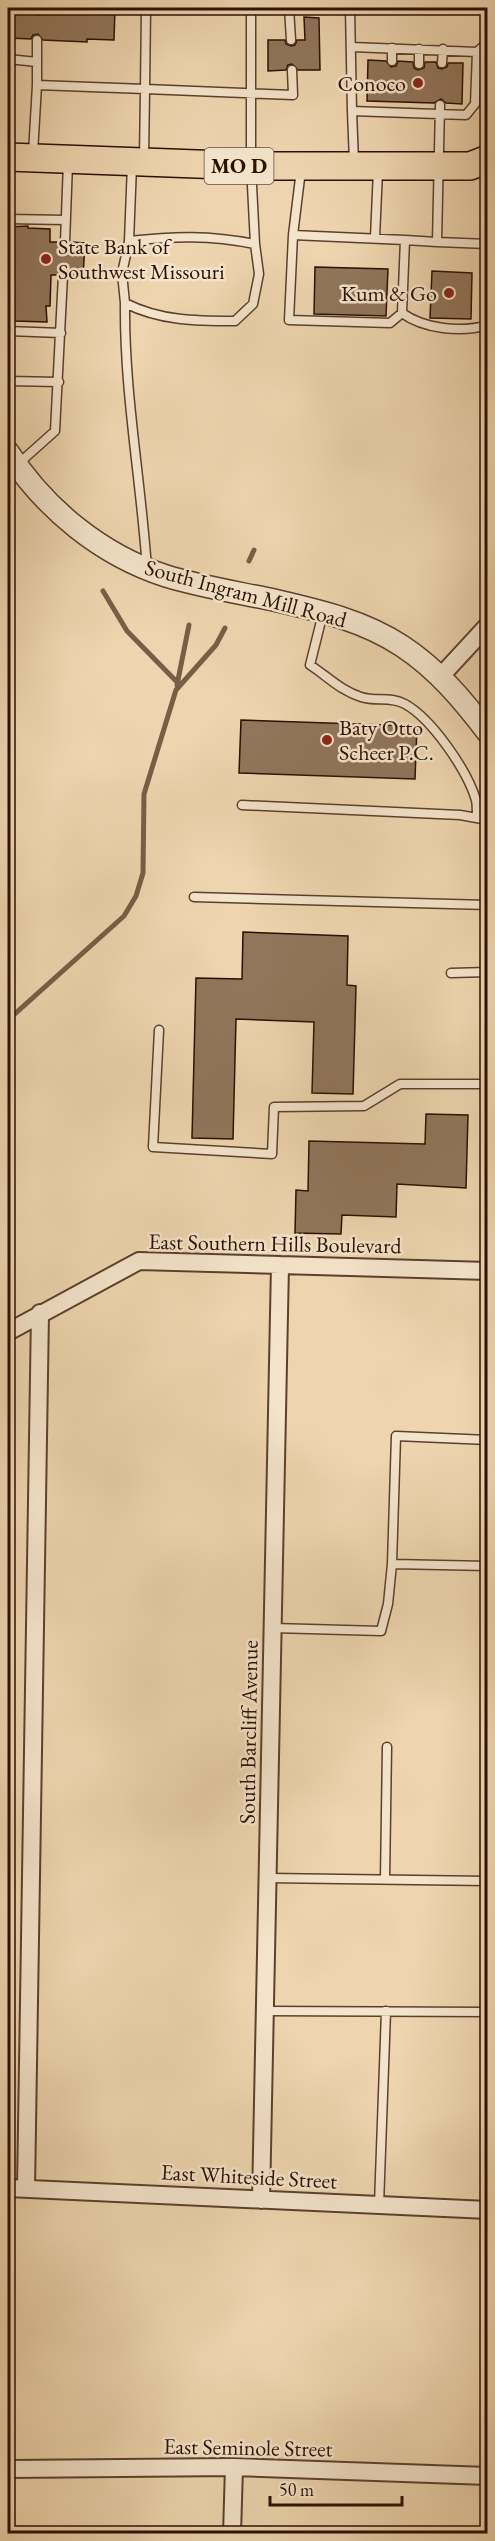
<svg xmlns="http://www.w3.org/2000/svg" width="495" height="2541" viewBox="0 0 495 2541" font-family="'EB Garamond',serif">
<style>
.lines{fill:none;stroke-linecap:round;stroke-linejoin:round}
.stream{stroke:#795e46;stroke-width:5}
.building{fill:#91765b;stroke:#2c0f00;stroke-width:1.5}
.service-casing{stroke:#5c402c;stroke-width:11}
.minor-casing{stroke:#5c402c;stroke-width:20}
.tertiary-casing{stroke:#5c402c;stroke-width:24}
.primary-casing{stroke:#2c0f00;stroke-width:30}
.service{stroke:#f4e4cb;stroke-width:8}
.minor{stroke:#f4e4cb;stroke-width:16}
.tertiary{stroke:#f4e4cb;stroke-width:21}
.primary{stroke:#eed5af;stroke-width:27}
.poi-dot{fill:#8f2418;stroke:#f4e4cb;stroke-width:2}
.labels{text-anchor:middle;stroke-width:5;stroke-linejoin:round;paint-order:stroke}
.shield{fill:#f4e4cb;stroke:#684f3d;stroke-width:1.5}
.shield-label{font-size:21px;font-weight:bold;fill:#2c0f00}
.poi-label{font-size:22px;fill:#2c0f00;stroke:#f4e4cb;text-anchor:end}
.street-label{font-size:22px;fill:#2c0f00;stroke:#f4e4cb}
</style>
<rect width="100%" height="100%" fill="#eed5af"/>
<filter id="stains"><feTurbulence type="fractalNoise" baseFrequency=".00333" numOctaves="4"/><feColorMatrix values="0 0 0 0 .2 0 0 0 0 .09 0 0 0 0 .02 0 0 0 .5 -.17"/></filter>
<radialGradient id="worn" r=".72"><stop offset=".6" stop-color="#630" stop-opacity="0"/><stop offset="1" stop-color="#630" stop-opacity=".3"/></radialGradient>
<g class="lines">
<!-- stream -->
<path class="stream" d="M249 561 254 550
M103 591 127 631 178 683
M177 685 189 625
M8 1020 124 916 136 896 143 873 144 794 176 690 216 645 225 628"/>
</g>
<!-- building -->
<path class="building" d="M10 8 33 9 35 14 40 15 45 9 115 8 114 40 87 39V42L43 40 38 34 33 35 31 39 9 38Z
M304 17 319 18 320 70H298L292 64 288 65 286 70 268 71V40H285L286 44 291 46 295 45 297 40H305Z
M368 60 386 61 391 67 396 66 398 61 413 62 414 68 418 70 424 68 425 62H436L438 68 442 69 447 67 448 63H463L462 104 446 103 441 99 434 103 367 101Z
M28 226V228L50 229V242H59L64 248 68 247 71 242 85 243 83 276 69 275 67 270 63 269 57 275H51L50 306H46L47 322 14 321V308L8 307V227Z
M315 267 388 269 386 316 314 314Z
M432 271 472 273 471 319 430 318Z
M241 720 417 726 415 779 239 773Z
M243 932 348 936 347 985 356 986 353 1094 312 1093 314 1022 236 1019 233 1139 192 1138 196 978 242 979Z
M426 1114 468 1115 466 1188 397 1184 396 1217 342 1215 341 1234 295 1233 296 1190 308 1191 309 1141 425 1144Z"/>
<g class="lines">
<defs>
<path id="service" d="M146 8 145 89 293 95 292 70
M251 8V166L255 244
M289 8 291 40
M350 8 352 111 466 115 475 104 477 52 352 47
M39 9V8
M477 52 488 42
M8 59 37 62V85L145 89 144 159
M392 61V48
M37 62V40
M442 63 443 49
M419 64V49
M352 111 354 162
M33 153 37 85
M301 170 293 235 289 320 390 323 402 313 405 240 437 242 440 105
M8 219 66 220
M293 235 405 240
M375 238 378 170
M129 241C175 236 209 235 255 244L259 274 253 304 235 321C197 321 160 321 125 303L122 273 129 241 132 165
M65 242 68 163
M437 242 488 244
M125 303C124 392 141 480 147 569
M402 313C424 329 461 333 488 325
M8 331 61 333
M8 381 59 382
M17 465 55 431 63 275
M323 613 310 665C327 676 341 691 361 697 376 702 390 696 405 704 432 719 467 770 476 800 477 805 477 812 477 818
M242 805 460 815 488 820
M194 897 488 905
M451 973 488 972
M485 973 488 911
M159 1030 153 1147 272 1154 274 1107 364 1106 400 1084H488
M488 1440 396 1436 392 1564 488 1566
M273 1628 381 1631 388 1604 392 1564
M268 1878 488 1881
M385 1879 387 1747
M265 2011 488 2012
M379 2205 386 2011"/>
<path id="minor" d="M441 676 488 625
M8 1332 139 1261 488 1271
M8 2188 488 2210
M26 2189 40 1313
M261 2200 280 1265
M8 2469 234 2467 488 2476
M232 2534 234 2467"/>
<path id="tertiary" d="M8 452C45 509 101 555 166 576 202 587 241 593 278 601 321 611 364 621 402 646 437 669 463 700 488 733"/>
<path id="primary" d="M8 157 251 166H470L488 159"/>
</defs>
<!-- service casing -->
<use href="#service" class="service-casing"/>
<!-- minor casing -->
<use href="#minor" class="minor-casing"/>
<!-- tertiary casing -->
<use href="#tertiary" class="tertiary-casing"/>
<!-- primary casing -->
<use href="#primary" class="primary-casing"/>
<!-- service -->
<use href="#service" class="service"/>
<!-- minor -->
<use href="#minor" class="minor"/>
<!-- tertiary -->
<use href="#tertiary" class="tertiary"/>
<!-- primary -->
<use href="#primary" class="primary"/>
</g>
<!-- markers -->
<g class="poi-dot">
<circle cx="418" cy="83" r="6"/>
<circle cx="46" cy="259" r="6"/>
<circle cx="449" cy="293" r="6"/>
<circle cx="327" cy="740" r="6"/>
</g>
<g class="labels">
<!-- shield labels -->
<rect class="shield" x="204.5" y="148" width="69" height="36" rx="4.5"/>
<g class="shield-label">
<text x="239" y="173">MO D</text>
</g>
<!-- poi labels -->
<g class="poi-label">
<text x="406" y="91">Conoco</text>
<text x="58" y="254" text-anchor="start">State Bank of<tspan x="58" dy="25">Southwest Missouri</tspan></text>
<text x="437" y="301">Kum &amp; Go</text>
<text x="339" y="735" text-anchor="start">Baty Otto<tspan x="339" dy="25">Scheer P.C.</tspan></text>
</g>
<!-- street labels -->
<g class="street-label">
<text transform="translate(246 593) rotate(15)" y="8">South Ingram Mill Road</text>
<text transform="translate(275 1243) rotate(1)" y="8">East Southern Hills Boulevard</text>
<text transform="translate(248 1732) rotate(-89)" y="8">South Barcliff Avenue</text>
<text transform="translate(249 2176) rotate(3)" y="8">East Whiteside Street</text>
<text transform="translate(248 2447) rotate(1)" y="8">East Seminole Street</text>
</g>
</g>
<!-- margin -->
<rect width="495" height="2541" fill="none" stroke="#eed5af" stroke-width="30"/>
<rect x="9" y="9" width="477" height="2523" fill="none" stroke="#2c0f00" stroke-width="3"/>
<rect x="15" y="15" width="465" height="2511" fill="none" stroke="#2c0f00" stroke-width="1.5"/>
<!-- scale -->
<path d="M270 2496v9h132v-9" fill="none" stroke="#2c0f00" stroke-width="3"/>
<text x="279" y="2496" font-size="18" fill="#2c0f00" stroke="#f4e4cb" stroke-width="4.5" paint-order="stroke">50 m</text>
<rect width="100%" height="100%" filter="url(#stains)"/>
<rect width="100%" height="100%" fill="url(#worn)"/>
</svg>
